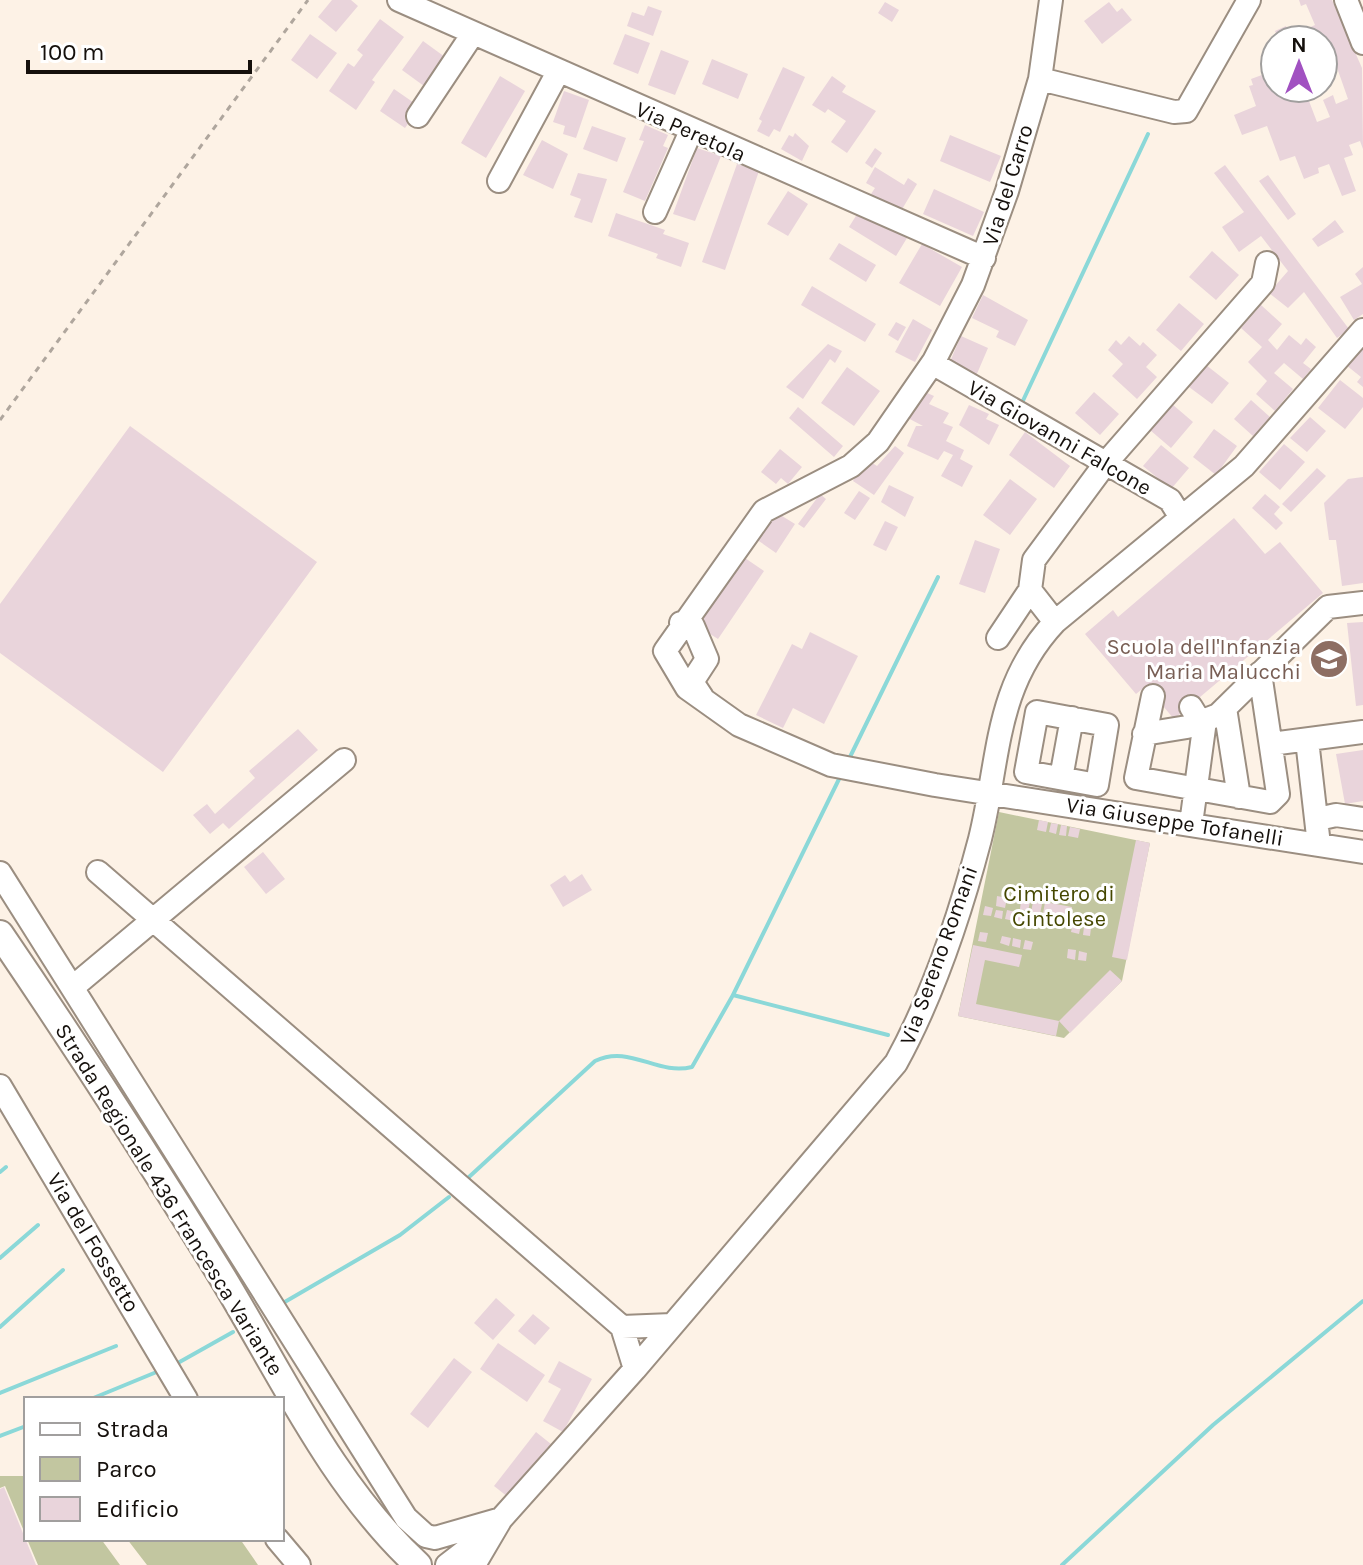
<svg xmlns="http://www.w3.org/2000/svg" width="1363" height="1565" viewBox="0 0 1363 1565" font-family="Karla,sans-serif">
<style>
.green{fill:#c2c6a0}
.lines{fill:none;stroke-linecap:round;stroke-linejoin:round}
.stream{stroke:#8bd8d8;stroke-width:4}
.building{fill:#e9d4db}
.minor-casing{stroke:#9b8e81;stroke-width:26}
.major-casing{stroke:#9b8e81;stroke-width:30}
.path{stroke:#afa69d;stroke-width:3;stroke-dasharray:6 6;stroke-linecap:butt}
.minor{stroke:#fff;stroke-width:22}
.major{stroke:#fff;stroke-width:26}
.labels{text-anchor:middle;stroke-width:6;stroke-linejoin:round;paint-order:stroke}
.street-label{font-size:22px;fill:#15100c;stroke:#fff}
.education-label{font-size:22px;fill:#785e54;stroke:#fff;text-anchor:end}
.park-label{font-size:22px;fill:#454700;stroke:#fff}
</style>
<rect width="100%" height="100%" fill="#fdf2e6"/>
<!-- green -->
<path class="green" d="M999 812 1150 843 1122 981 1064 1038 958 1016Z
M0 1476H26V1536L5 1486 0 1488Z
M27 1539H101L120 1565H38Z
M127 1539H240L258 1565H147Z"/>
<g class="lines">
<!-- stream -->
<path class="stream" d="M1020 407 1148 134
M848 761 938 577
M733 995 842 773
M0 1172 6 1167
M469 1177 595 1061C630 1044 657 1076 692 1067L733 995 888 1035
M0 1258 38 1225
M283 1303 400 1235 449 1197
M0 1327 63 1270
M176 1364 233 1332
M0 1393 116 1346
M91 1399 159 1371
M0 1436 26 1426
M1062 1565 1213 1425 1363 1301"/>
</g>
<!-- building -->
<path class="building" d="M332 0H351L358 6 336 32 318 17Z
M1299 0H1332L1362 68 1363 149 1360 141 1349 145 1353 155 1344 158 1356 191 1342 196 1329 164 1318 168 1319 173 1304 179 1295 156 1280 161 1267 126 1242 135 1234 115 1256 106 1249 86 1253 85 1251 79 1275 70V88H1304L1317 122 1330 117 1323 100 1333 95 1336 104 1348 99 1335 62 1323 66V51L1327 49 1321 38 1279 40 1275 31 1286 26 1290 36 1315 25 1306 4 1301 6Z
M885 2 899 10 892 22 878 13Z
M1109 2 1117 12 1122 8 1132 20 1102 44 1084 21Z
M648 6 662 11 653 36 627 26 632 12 644 16Z
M380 19 404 37 372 80 375 82 356 110 329 91 348 63 354 67 363 55 357 50Z
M310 34 337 53 317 79 291 60Z
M625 34 650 43 638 74 613 64Z
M423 41 445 57 424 86 402 70Z
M661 50 689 61 675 95 648 85Z
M712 59 748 74 738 99 702 84Z
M783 67 805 77 780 132 774 129 769 137 757 131 762 121 759 119Z
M500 76 525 91 486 158 461 143Z
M832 76 846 86 842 92 876 111 847 153 831 142 846 121 828 109 825 113 812 105Z
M394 89 420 107 405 128 380 111Z
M564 91 589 100 576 138 563 134 565 126 553 122Z
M645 125 668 135 663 146 668 148 645 201 623 192 644 141 639 140Z
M592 126 626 138 617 162 583 149Z
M795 133 809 146 802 161 781 149 789 135 793 137Z
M950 135 1001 156 990 182 940 161Z
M542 140 568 154 553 189 523 175Z
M697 148 721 156 695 221 673 214Z
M875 148 882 153 872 168 865 163Z
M737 164 759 171 725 270 702 262Z
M1225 165 1349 329 1337 338 1304 292 1288 308 1269 293 1288 271 1261 236 1239 252 1222 227 1244 212 1214 173Z
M875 167 904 185 908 178 917 184 901 211 871 194 875 188 866 183Z
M578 173 607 179 592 223 574 217 581 199 570 195Z
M1268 175 1296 214 1288 220 1259 181Z
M934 189 984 212 973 236 923 214Z
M788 191 808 204 788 236 767 224Z
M859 211 907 238 896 256 849 227Z
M616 213 665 230 663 234 689 243 681 267 656 258 658 254 608 236Z
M1335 220 1344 232 1318 247 1312 239Z
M839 243 876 265 866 282 829 259Z
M922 244 962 267 940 306 899 283Z
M1212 251 1239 275 1216 300 1189 277Z
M1363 267V314L1354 320 1340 297 1362 284 1355 274Z
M812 286 876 324 865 342 801 305Z
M983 295 1028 320 1015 346 996 337 999 331 972 318Z
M1179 303 1204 324 1181 351 1156 330Z
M1261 305 1282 324 1268 340 1277 350 1289 335 1301 345 1306 338 1316 347 1303 363 1311 369 1303 379 1284 363 1274 373 1293 389 1275 411 1256 394 1267 381 1248 362 1262 347 1241 328Z
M913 319 932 330 915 362 895 352Z
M896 322 906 327 898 341 888 335Z
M961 336 988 348 976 376 949 364Z
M1129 336 1140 346 1143 342 1157 355 1146 367 1157 377 1137 399 1112 376 1123 364 1108 350 1116 340 1121 345Z
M828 344 842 351 835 363 830 359 803 399 786 387Z
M1363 347V387L1357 382 1361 377 1346 365Z
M1206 365 1229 383 1212 404 1189 387Z
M847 367 880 391 854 426 821 403Z
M1340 380 1363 398V407L1345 429 1318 408Z
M925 392 934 396 929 404 949 413 943 423 953 427 946 441 964 450 960 459 973 466 962 487 941 476 953 455 944 451 938 460 907 446 916 426H923L904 416 915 395 922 399Z
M1094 392 1119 414 1100 435 1075 413Z
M1251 400 1270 417 1253 436 1234 419Z
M1172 404 1193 422 1171 448 1150 430Z
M969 405 989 414 986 419 999 425 989 445 959 425Z
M798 407 843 446 834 457 789 418Z
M1310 417 1326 431 1307 452 1290 438Z
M130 426 317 562 163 772 0 653V604Z
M1214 429 1237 446 1216 475 1193 457Z
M1025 432 1070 466 1054 488 1009 455Z
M1284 444 1305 462 1280 490 1259 472Z
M1161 445 1189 468 1171 489 1143 466Z
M895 446 904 453 874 495 853 481 866 459 877 466Z
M780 449 802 467 788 484 781 478 776 484 761 472Z
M1317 468 1326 476 1291 512 1282 504Z
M1363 477V583L1342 586 1336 540H1329L1324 503 1348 479Z
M1010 479 1037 499 1010 535 983 515Z
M889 485 914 497 905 517 881 502Z
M859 491 870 498 855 520 844 513Z
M820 494 826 499 804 528 798 524Z
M1265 494 1280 507 1274 514 1283 523 1276 530 1252 508Z
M774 511 795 524 776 553 756 539Z
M1234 518 1265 554 1280 542 1323 593 1174 719 1146 686 1136 694 1085 634 1113 610 1118 617Z
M885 521 898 527 886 551 873 545Z
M975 540 1000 549 985 593 959 584Z
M742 556 764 571 718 639 696 625Z
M1363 622V705L1356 706 1347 623Z
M810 632 858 656 824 724 793 708 783 728 756 715 792 644 802 649Z
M298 729 318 750 229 829 223 823 210 834 193 815 207 804 215 814 255 778 249 771Z
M1363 750V801L1345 804 1336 754Z
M1039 820 1048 822 1046 832 1037 830Z
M1051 823 1058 824 1056 834 1049 832Z
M1061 825 1067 826 1066 836 1059 835Z
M1070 827 1080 829 1078 838 1068 836Z
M1136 840 1150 843 1127 960 1112 957Z
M263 852 285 879 266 894 244 867Z
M582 874 592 890 563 907 550 885 565 875 570 882Z
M997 896 1007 898 1005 908 996 906Z
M1021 901 1030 902 1028 911 1020 909Z
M1033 902 1042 904 1040 914 1031 912Z
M1045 902 1072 907 1068 925 1042 920Z
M985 906 993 908 991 916 983 915Z
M996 910 1003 911 1002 919 994 917Z
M1007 910 1016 912 1014 921 1005 919Z
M1019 912 1027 913 1025 923 1017 921Z
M1030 915 1039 916 1038 924 1028 923Z
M1073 923 1081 925 1079 934 1071 932Z
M1084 927 1091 928 1090 936 1083 935Z
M980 932 988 933 986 942 978 941Z
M1002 936 1011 938 1009 946 1000 943Z
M1013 938 1021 940 1020 948 1012 946Z
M1025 940 1033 942 1031 950 1023 949Z
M973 945 1022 955 1019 967 985 960 976 1004 1059 1021 1056 1036 958 1016Z
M1068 949 1076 950 1075 960 1067 958Z
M1079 951 1087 953 1086 961 1078 960Z
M1110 970 1122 981 1070 1033 1059 1021Z
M496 1298 515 1315 493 1340 474 1323Z
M533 1314 550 1328 535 1345 518 1331Z
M498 1343 545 1375 527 1402 480 1369Z
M454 1358 472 1372 428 1428 410 1414Z
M559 1361 592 1379 563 1432 543 1421 561 1389 548 1382Z
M536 1432 551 1444 508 1497 494 1486Z
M4 1487 36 1565H0V1489Z"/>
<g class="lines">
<defs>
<path id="minor" d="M399 0 984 258
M1051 0 1040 79 1007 191 973 285 934 361 878 442 851 466 764 511 665 651 687 688 739 725 831 765 935 785 1363 852
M1346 0 1363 43
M1040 79 1174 112 1186 111 1249 0
M418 116 472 35
M499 181 558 72
M655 212 691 131
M934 361 939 367 1170 500 1180 516
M1055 622 1030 590 1034 560 1105 464 1263 283 1267 263
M681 623 693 626 707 659 692 682 702 697
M998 638 1030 590
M1153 696 1136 778 1270 802 1278 794 1260 673
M1225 708 1239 797
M1037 712 1107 725 1097 785 1026 772Z
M1144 734 1187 727 1218 715 1328 607 1363 603
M1307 740 1319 845
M1271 744 1363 732
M1061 778 1072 718
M1318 819 1336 815 1363 819
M1191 824 1204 728 1191 707
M98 872 622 1327 635 1369
M0 873 406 1518 426 1536 435 1538 501 1519
M73 987 344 760
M0 1086 186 1399
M622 1327 672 1325
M277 1539 299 1565
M447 1565 486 1535
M474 1565 501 1519 635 1369 896 1063C934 994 960 915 980 839 1000 759 994 687 1055 622L1244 466 1363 330"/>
<path id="major" d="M0 934C75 1044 148 1157 218 1270 279 1369 331 1485 418 1565"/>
</defs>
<!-- minor casing -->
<use href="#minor" class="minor-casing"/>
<!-- major casing -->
<use href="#major" class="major-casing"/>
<!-- path -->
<path class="path" d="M0 420 308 0"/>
<!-- minor -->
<use href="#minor" class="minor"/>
<!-- major -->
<use href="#major" class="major"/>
</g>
<!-- icons -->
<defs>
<symbol id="school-disc" viewBox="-11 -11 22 22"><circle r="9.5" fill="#8d6e63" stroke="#fff"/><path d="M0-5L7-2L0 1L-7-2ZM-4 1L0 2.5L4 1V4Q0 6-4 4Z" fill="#fff"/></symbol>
</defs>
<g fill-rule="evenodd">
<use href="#school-disc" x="1307" y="637" width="44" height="44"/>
</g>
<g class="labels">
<!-- street labels -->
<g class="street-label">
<text transform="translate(691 131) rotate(24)" y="8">Via Peretola</text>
<text transform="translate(1007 185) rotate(-73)" y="8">Via del Carro</text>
<text transform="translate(1060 437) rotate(30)" y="8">Via Giovanni Falcone</text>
<text transform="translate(1175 821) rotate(9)" y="8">Via Giuseppe Tofanelli</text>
<text transform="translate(938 955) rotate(-70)" y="8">Via Sereno Romani</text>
<text transform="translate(170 1199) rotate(58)" y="8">Strada Regionale 436 Francesca Variante</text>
<text transform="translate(94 1242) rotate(59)" y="8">Via del Fossetto</text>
</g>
<!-- education labels -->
<g class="education-label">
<text x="1301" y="654">Scuola dell'Infanzia<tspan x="1301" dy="25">Maria Malucchi</tspan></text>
</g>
<!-- park labels -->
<g class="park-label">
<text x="1059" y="901">Cimitero di<tspan x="1059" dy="25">Cintolese</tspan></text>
</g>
</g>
<!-- legend -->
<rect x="24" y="1397" width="260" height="144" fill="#ffffff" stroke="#a19f9e" stroke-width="2"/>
<rect x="40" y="1423" width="40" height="12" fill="#ffffff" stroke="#a19f9e" stroke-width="2"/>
<text x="96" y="1437" font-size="24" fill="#15100c">Strada</text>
<rect x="40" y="1457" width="40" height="24" fill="#c2c6a0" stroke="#a19f9e" stroke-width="2"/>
<text x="96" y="1477" font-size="24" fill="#15100c">Parco</text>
<rect x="40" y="1497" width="40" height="24" fill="#e9d4db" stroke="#a19f9e" stroke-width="2"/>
<text x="96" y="1517" font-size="24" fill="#15100c">Edificio</text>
<!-- north arrow -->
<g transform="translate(1299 64)"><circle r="38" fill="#ffffff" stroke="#a19f9e" stroke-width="2"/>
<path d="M0-6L14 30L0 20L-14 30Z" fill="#a151c1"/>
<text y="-12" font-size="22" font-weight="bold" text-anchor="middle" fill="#15100c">N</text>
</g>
<!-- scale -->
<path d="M28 60v12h222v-12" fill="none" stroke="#15100c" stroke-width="4"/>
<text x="40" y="60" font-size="24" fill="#15100c" stroke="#ffffff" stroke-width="6" paint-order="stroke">100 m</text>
</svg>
